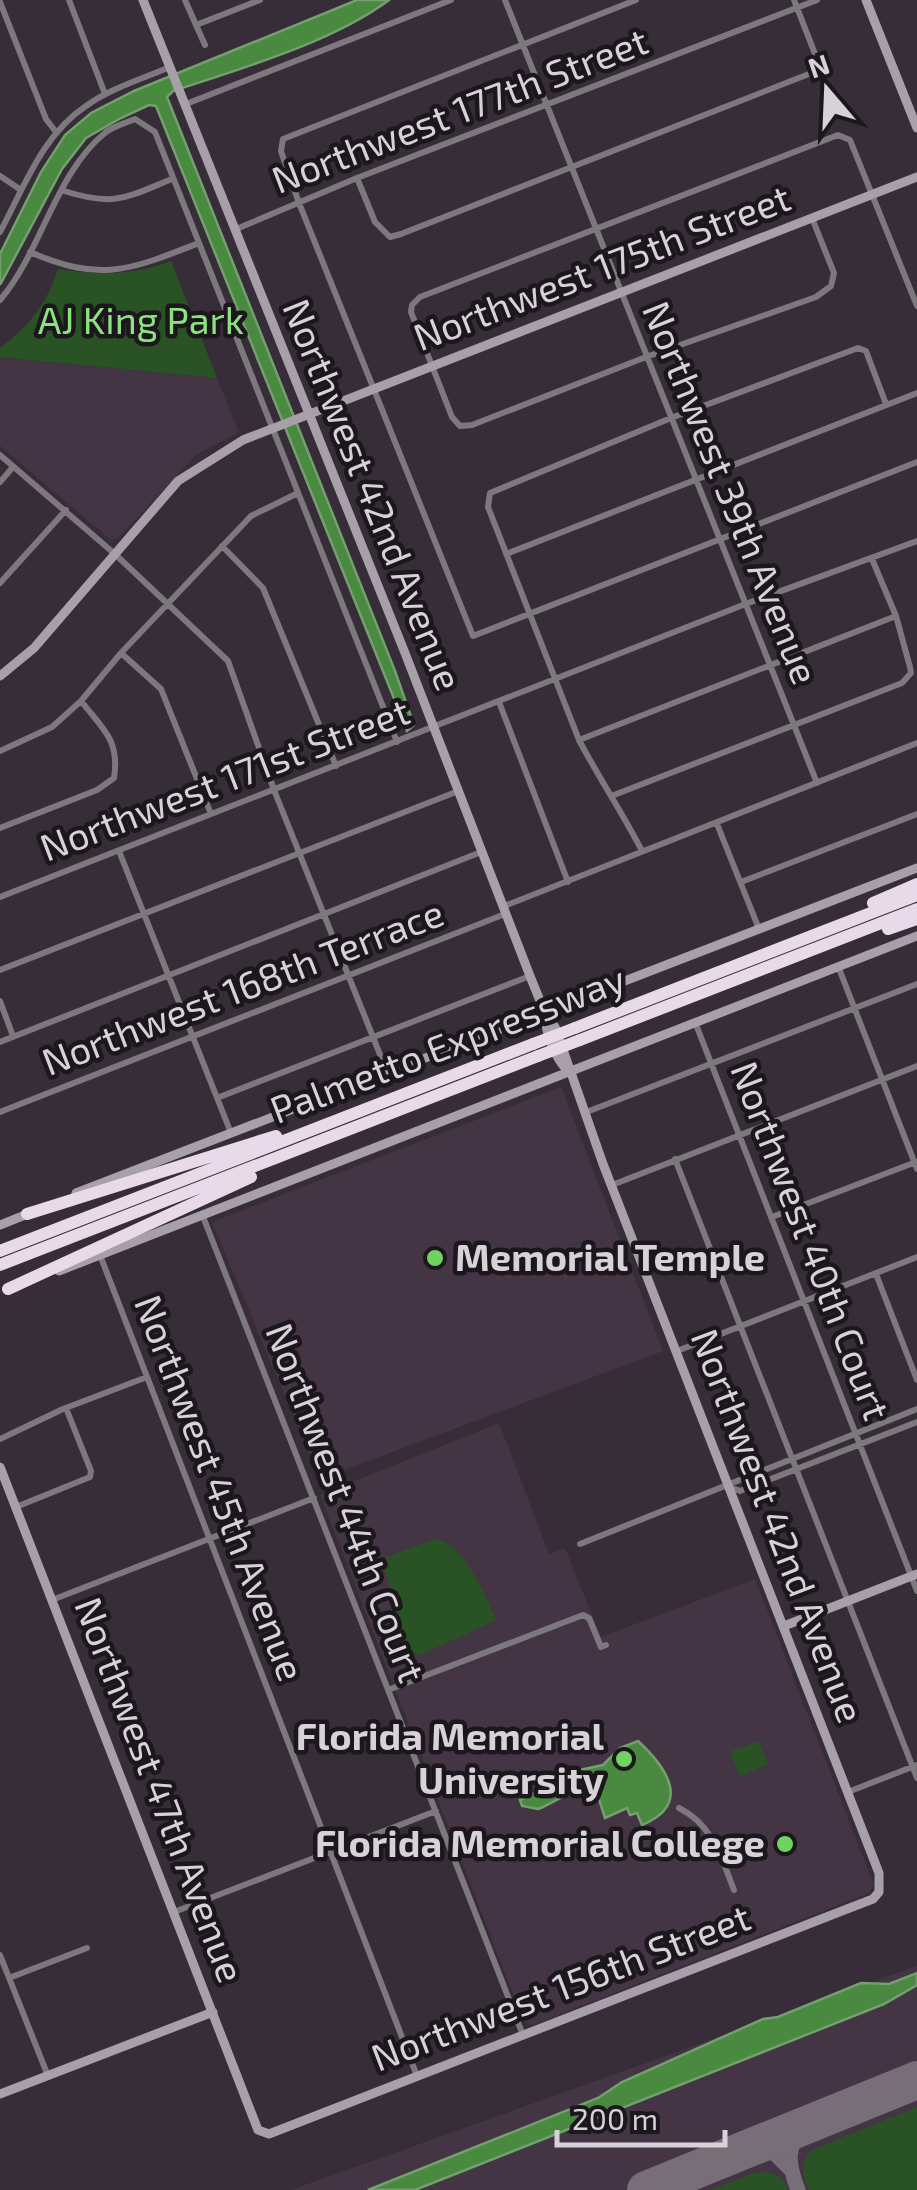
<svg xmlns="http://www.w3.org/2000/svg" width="917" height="2190" viewBox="0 0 917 2190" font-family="'Exo 2',sans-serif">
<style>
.built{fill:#443545}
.green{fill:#2a5325}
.water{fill:#498940;stroke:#749f6e;stroke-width:2.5}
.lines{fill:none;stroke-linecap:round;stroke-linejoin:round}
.taxiway{stroke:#776e78;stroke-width:15}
.runway{stroke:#776e78;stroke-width:38}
.street{stroke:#7d787d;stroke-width:6}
.secondary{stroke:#a8a0a9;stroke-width:9}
.highway{stroke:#e8dae9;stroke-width:12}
.highway-bridge{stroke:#e8dae9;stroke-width:12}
.poi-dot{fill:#6ed361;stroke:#1b171c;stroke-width:4}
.labels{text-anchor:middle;stroke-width:9;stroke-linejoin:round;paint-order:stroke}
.street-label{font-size:38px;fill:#d7d1d8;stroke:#1b171c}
.park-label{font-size:38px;fill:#8ce280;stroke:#1b171c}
.poi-label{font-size:38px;font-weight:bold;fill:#d7d1d8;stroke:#1b171c;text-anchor:end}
</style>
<rect width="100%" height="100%" fill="#372d38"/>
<!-- built -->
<path class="built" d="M0 357 217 378 239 432 196 455 118 538 111 540 0 446Z
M561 1087 663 1351 320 1479 212 1222Z
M499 1423 549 1554 565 1548 601 1637 755 1579 874 1885 869 1893 533 2025 525 2023 522 2017 320 1495Z
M917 1966V2190H291Z"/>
<!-- green -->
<path class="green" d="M171 261 217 378 0 357V348C29 327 47 303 58 269 97 275 133 276 171 261Z
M435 1539C462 1540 487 1598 496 1620L420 1655 405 1648 382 1559Z
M759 1741 768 1764 739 1776 730 1752Z
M917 2107V2190H809C802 2174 800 2163 812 2150Z
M768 2172 782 2178 788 2190H712L753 2173Z"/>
<!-- water -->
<path class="water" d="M357 0H389C333 42 240 69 173 91L167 97 395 671 414 725 407 731 156 106 149 105 121 118 86 138 62 169 0 285V254L41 172 65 135 91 113 134 91Z
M638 1741C666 1767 693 1804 642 1825L637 1813 630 1815 627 1808 605 1818 599 1799C574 1783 561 1800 538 1809L522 1806 520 1800 547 1787 561 1774 603 1765 620 1748Z
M917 1973V1985L884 2004 415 2190H368L598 2098 622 2082 763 2019 778 2017 861 1983 889 1984Z"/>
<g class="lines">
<!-- taxiway -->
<path class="taxiway" d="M750 2148 774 2153 789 2168
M798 2190C788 2164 784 2145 808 2124"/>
<!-- runway -->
<path class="runway" d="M646 2190 917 2080"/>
<!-- street -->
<path class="street" d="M69 0 105 94
M185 0 196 25 260 0
M505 0 817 783
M636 0 283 139 281 151 299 203 473 636 917 462
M0 2 46 119 56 132
M196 25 205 45
M186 104 451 0
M0 176 21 190
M357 178 375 222 390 237 401 234 814 72 817 59 794 0
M64 191C115 207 125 198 172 179
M812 218 834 273 831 286 816 297 646 357 472 425 460 426 452 417 411 312 412 305 420 297 838 135 850 140 917 306
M234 230 357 178 817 0
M0 232C24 188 42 135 86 106 111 88 142 79 170 67
M30 252C101 283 130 270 199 243
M0 300C42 251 55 173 106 132 114 126 126 123 135 119L155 132 397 742
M0 455 116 555 228 661 274 790 387 1072
M0 482 13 467
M222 546 263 588 336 766
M506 554 917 393
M0 583 66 510
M121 653 161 689 211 814
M499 702 568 882
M579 740 896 616
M0 751 52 727 81 701 121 653 251 516 296 494
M614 795 902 683 911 673 910 667 896 616 872 559
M717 824 759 929
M0 828 97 790 114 778C120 740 103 729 81 701
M119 851 231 1133
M642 851C622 812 599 778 579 740L488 507 490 493 671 418 858 348 866 351 886 404
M741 882 917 814
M0 897 743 605 917 541
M502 907 917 743
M838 966 917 1169
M0 970 456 792
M0 1001 13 1036
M695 1022 917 1591
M0 1042 481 852
M217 1098 530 976
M0 1112 505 914
M584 1113 917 984
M675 1159 917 1778
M612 1185 917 1066
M202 1214 523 2035
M772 1217 916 1162
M100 1255 417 2076
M876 1274 917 1380
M677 1351 917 1257
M0 1439 63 1409 147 1377
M730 1487 740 1491 917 1422
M16 1507 90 1477 91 1471 66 1408
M580 1544 917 1409
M52 1600 314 1498
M388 1690 583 1615 589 1618 601 1647 606 1645
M848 1792 917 1765
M679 1808C713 1825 721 1857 734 1890
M174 1912 436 1811
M0 1955 48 2076
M9 1978 87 1948"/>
<!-- secondary -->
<path class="secondary" d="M866 0 917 128
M0 676 34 648 178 481 243 440 917 177
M545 1013C545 1032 554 1057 568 1071
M76 1193 917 868
M0 1225 30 1213
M59 1271 917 936
M0 1467 258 2130 269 2134 847 1909 873 1899 879 1892V1873L603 1164 555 1027 545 1013 530 976 405 653 143 0
M784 1626 917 1574
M0 2094 213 2012"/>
<!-- highway -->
<path class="highway" d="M873 903 917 884
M888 929 917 919
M575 1028 917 895
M580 1040 917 909
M27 1214 276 1136
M0 1251 533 1044
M0 1265 538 1056
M8 1289 251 1177"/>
<!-- highway-bridge -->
<path class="highway-bridge" d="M533 1044 575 1028
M538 1056 580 1040"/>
</g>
<!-- markers -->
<g class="poi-dot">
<circle cx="435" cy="1258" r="10"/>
<circle cx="624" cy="1759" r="10"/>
<circle cx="785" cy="1844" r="10"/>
</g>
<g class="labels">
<!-- street labels -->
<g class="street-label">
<text transform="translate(460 111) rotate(-21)" y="13">Northwest 177th Street</text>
<text transform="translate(602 268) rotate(-21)" y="13">Northwest 175th Street</text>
<text transform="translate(730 493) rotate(68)" y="13">Northwest 39th Avenue</text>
<text transform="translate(372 495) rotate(68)" y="13">Northwest 42nd Avenue</text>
<text transform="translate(225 780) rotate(-21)" y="13">Northwest 171st Street</text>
<text transform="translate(243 988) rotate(-21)" y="13">Northwest 168th Terrace</text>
<text transform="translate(448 1045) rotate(-21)" y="13">Palmetto Expressway</text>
<text transform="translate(810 1241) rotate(69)" y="13">Northwest 40th Court</text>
<text transform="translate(219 1488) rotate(69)" y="13">Northwest 45th Avenue</text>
<text transform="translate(345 1503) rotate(69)" y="13">Northwest 44th Court</text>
<text transform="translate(777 1526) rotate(69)" y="13">Northwest 42nd Avenue</text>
<text transform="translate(159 1790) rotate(69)" y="13">Northwest 47th Avenue</text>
<text transform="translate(561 1988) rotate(-21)" y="13">Northwest 156th Street</text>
</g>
<!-- park labels -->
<g class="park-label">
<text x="141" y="334">AJ King Park</text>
</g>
<!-- poi labels -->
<g class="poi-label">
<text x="455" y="1271" text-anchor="start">Memorial Temple</text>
<text x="604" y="1750">Florida Memorial<tspan x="604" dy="44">University</tspan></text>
<text x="765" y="1857">Florida Memorial College</text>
</g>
</g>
<!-- north arrow -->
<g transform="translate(827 90) rotate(341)" stroke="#1b171c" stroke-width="8" paint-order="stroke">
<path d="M0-8L18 38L0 25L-18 38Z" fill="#d7d1d8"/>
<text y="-15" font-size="28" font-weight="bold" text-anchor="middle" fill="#d7d1d8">N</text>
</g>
<!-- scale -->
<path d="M557 2130v15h168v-15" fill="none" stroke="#d7d1d8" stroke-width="5"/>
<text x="572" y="2130" font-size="30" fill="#d7d1d8" stroke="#1b171c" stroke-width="8" paint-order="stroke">200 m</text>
</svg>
